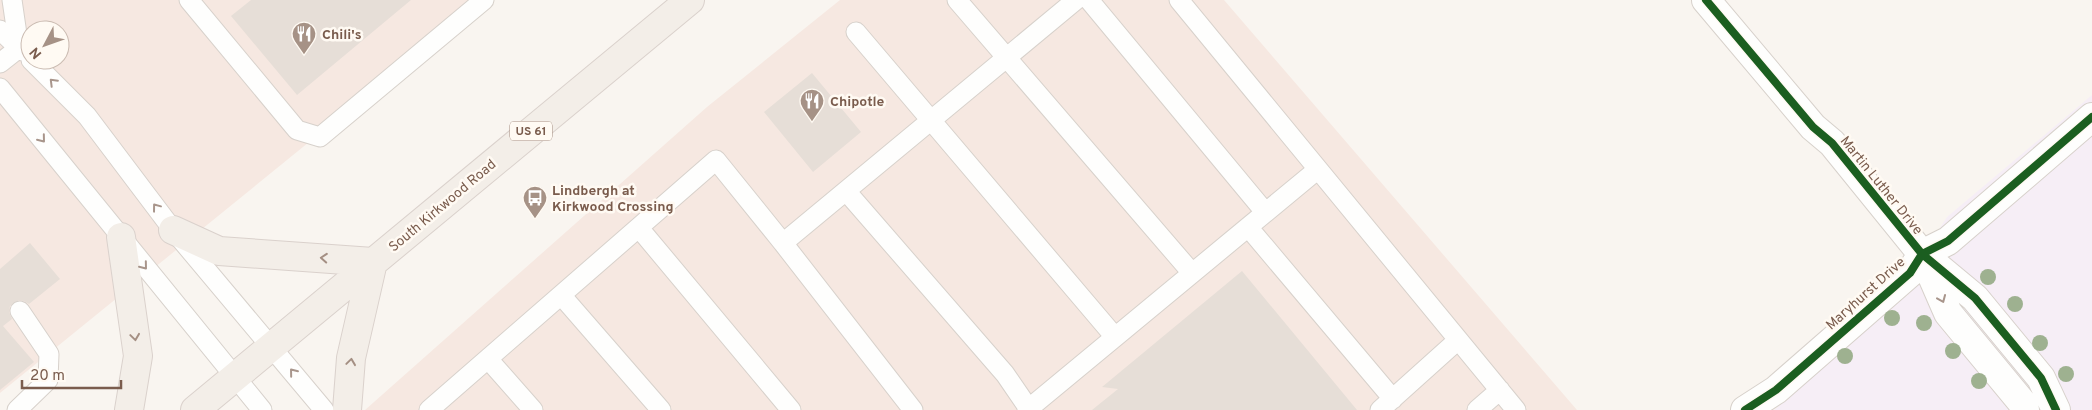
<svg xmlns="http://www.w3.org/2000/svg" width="2092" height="410" viewBox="0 0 2092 410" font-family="Overpass,sans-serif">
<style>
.commercial{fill:#f6e8e1;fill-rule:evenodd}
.education{fill:#f6eef6}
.building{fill:#e6ded7}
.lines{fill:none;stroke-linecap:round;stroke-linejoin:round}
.service-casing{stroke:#d7d1cb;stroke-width:21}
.minor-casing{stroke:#d7d1cb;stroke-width:30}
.primary-casing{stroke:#dad1cc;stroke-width:30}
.service{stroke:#fefefd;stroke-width:19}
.minor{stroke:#fefefd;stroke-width:28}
.primary{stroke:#f3eee8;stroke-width:28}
.cycleway-casing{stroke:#fffaf3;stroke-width:11}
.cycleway{stroke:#1b5e20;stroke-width:8}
.tree{fill:#9eb190}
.oneway{stroke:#a8958b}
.oneway2{stroke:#a48f83}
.labels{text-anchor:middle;stroke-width:5;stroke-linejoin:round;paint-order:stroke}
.shield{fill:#fffaf3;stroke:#a28b7f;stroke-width:1}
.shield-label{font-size:12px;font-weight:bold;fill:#7a5c4d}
.poi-label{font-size:14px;font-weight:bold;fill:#7a5c4d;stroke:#fffaf3;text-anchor:start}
.street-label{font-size:14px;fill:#7a5c4d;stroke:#fffaf3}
</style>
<rect width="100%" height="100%" fill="#f9f5f0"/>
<!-- commercial -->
<path class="commercial" d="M0 0H484L0 393ZM30 30H60V60H30Z
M840 0H1224L1577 410H365L707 107Z"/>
<!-- education -->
<path class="education" d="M2092 95V410H1774L1884 313 1947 217Z"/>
<!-- building -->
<path class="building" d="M251 0H411L297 95 231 16Z
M812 73 861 132 813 172 764 112Z
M30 243 60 279 29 304 24 301 19 300 10 306 9 312 12 319 3 326 34 362 0 390V269Z
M1242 271 1357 410H1092L1118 389 1102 387Z"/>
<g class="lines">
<defs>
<path id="service" d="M189 0 297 130 320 137 484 0
M957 0 1192 273
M1089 0 1265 212
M1179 0 1516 410
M0 30 22 51
M856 32 1115 337
M31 60 87 116 173 230 324 410
M0 63 19 48 12 0
M0 88 262 410
M846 191 1005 374 1029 409
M1248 227 1393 399
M639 228 791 410
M783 243 913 410
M561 295 661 410
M488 359 533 410
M17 410 48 380 49 354 20 311
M429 410 716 160 783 243 1076 0
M1027 410 1317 170
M1380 410 1458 340
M1477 410 1500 390"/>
<path id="minor" d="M1706 0 1813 127 1832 143 1922 254 1975 298 2041 378 2056 410
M1924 258 1948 313 2024 405 2025 410
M1745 410 1776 390 1910 273 1922 254 1948 241 2092 117"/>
<path id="primary" d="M173 230 219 251 373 262
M121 237 138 356 129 410
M195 410 690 0
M347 410 351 358 373 262"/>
</defs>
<!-- service casing -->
<use href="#service" class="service-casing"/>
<!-- minor casing -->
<use href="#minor" class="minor-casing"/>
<!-- primary casing -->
<use href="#primary" class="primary-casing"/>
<!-- service -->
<use href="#service" class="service"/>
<!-- minor -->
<use href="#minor" class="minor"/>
<!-- primary -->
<use href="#primary" class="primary"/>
<defs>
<path id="cycleway" d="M1706 0 1813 127 1832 143 1922 254 1975 298 2041 378 2056 410
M1745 410 1776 390 1910 273 1922 254 1948 241 2092 117"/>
</defs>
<!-- cycleway casing -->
<use href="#cycleway" class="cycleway-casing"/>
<!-- cycleway -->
<use href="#cycleway" class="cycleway"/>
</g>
<!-- trees -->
<g class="tree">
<circle cx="1988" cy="277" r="8"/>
<circle cx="2015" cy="304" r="8"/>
<circle cx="1892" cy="318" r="8"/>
<circle cx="1924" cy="323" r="8"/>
<circle cx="2040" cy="343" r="8"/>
<circle cx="1953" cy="351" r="8"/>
<circle cx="1845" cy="356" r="8"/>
<circle cx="2066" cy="374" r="8"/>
<circle cx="1979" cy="381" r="8"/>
</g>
<!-- one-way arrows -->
<defs><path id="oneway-chevron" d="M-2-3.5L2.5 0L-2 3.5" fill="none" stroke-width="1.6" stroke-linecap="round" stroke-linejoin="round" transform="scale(1.25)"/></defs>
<g class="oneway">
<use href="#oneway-chevron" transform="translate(53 82) rotate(-135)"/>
<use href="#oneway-chevron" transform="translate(42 139) rotate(51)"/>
<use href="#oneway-chevron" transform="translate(156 207) rotate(-127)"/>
<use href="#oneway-chevron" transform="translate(144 266) rotate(51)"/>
<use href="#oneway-chevron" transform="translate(1942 299) rotate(67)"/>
<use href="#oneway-chevron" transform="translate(293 372) rotate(-129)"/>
</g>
<g class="oneway2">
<use href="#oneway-chevron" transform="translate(324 258) rotate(-176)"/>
<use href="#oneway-chevron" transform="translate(135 337) rotate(82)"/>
<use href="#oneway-chevron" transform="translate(351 362) rotate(-82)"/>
</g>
<!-- icons -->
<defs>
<symbol id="restaurant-pin" viewBox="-11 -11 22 30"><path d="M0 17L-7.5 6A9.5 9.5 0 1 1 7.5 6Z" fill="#a69286" stroke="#fffaf3"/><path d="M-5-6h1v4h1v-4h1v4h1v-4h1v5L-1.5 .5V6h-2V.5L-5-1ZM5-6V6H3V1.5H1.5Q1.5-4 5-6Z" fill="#fff"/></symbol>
<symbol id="bus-pin" viewBox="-11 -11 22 30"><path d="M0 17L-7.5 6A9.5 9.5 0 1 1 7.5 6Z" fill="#a69286" stroke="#fffaf3"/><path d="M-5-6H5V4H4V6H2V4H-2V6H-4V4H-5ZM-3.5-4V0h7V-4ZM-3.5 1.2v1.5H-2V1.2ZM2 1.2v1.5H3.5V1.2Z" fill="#fff"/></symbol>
</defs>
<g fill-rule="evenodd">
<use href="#restaurant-pin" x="290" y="20" width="28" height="38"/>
<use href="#restaurant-pin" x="798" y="87" width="28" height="38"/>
<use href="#bus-pin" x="521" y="184" width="28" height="38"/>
</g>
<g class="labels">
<!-- shield labels -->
<rect class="shield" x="510" y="121.5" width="42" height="19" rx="4"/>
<g class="shield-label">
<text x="531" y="135">US 61</text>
</g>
<!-- poi labels -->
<g class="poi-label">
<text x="322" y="39">Chili's</text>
<text x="830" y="106">Chipotle</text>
<text x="552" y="195">Lindbergh at<tspan x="552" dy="16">Kirkwood Crossing</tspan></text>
</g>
<!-- street labels -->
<g class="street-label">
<text transform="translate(1882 185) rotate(51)" y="5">Martin Luther Drive</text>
<text transform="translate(442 205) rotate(-40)" y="5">South Kirkwood Road</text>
<text transform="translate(1865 293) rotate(-42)" y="5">Maryhurst Drive</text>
</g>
</g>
<!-- north arrow -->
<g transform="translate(45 45) rotate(229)"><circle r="24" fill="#fffaf3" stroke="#cabbb1"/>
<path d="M0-4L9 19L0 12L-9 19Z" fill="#a69286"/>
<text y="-8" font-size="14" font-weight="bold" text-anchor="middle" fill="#7a5c4d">N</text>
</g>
<!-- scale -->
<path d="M22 380v8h99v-8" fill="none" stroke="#7a5c4d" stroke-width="2.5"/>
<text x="30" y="380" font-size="15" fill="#7a5c4d" stroke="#fffaf3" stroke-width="4" paint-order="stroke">20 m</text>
</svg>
